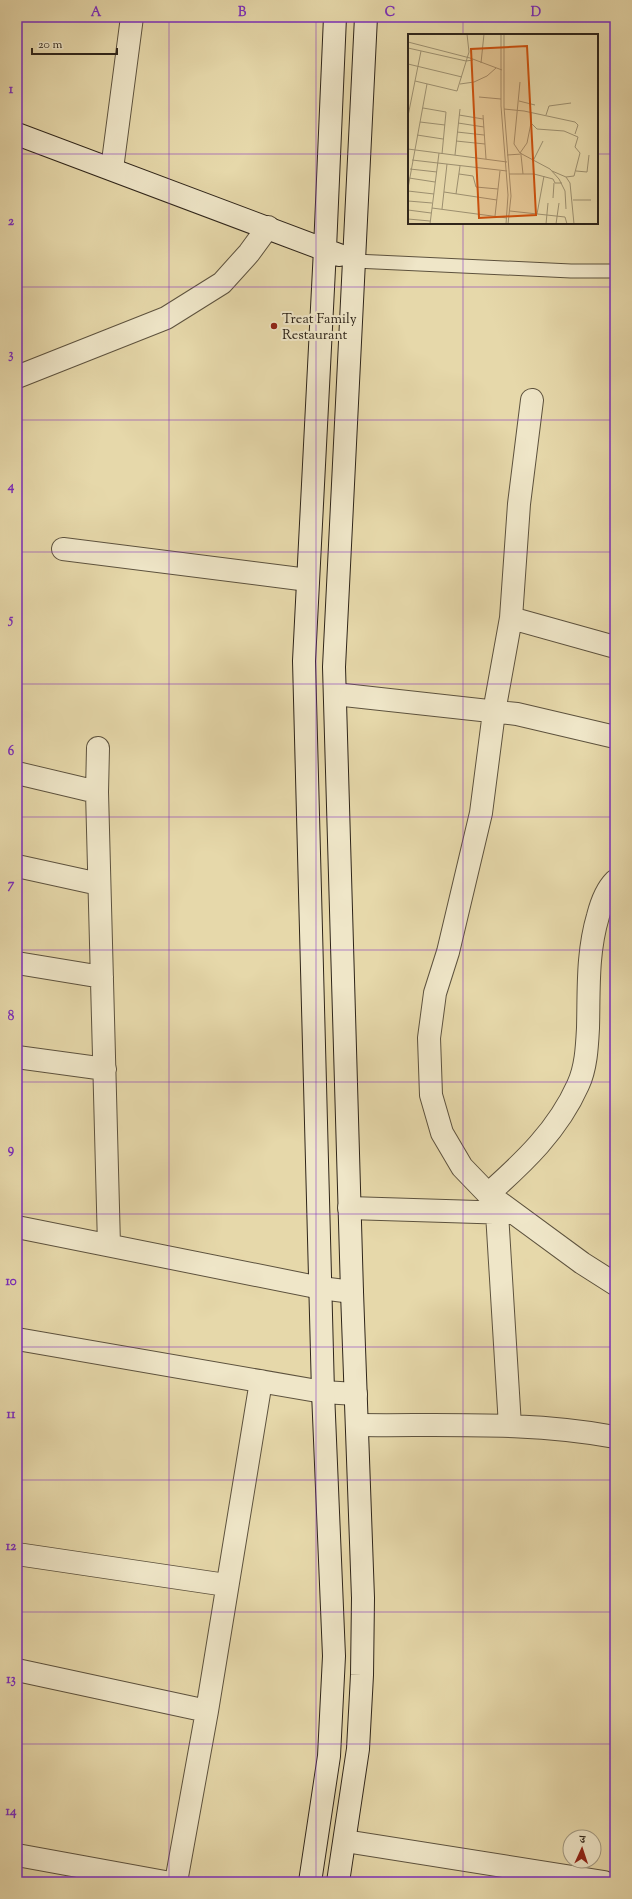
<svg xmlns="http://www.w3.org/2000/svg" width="632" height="1899" viewBox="0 0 632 1899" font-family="'Sorts Mill Goudy','Noto Serif Devanagari',serif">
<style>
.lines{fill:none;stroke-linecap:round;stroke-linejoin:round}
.lane-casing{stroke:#5d523e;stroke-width:15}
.street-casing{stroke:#5d523e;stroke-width:24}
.secondary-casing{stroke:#2f251a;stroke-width:24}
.lane{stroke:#efe6c8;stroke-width:13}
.street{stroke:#efe6c8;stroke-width:22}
.secondary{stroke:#efe6c8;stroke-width:22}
.grid{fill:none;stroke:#7b2cbf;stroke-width:1;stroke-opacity:0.55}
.poi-dot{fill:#8f2418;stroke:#efe6c8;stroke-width:1.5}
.labels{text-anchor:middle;stroke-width:4;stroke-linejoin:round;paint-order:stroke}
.poi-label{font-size:14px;fill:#2f251a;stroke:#efe6c8;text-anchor:start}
.inset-road{fill:none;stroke:#9d9070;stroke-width:1}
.view{fill:#cc510e;fill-opacity:0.15;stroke:#cc510e;stroke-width:2}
.inset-edge{fill:none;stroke:#2f251a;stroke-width:2}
.neatline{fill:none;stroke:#7b2cbf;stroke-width:1.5}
.grid-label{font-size:13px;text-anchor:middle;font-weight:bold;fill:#7b2cbf}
</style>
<rect width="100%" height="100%" fill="#e6d8aa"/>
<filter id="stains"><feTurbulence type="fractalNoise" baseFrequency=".005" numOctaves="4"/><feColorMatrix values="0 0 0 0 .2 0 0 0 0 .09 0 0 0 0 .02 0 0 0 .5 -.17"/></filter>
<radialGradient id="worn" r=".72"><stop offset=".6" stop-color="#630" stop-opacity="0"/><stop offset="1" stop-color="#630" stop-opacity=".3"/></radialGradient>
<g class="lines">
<defs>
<path id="lane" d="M355 261 571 271H615"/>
<path id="street" d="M112 169 132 17
M17 377 166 318 222 283 249 253 268 227
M532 400 519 504 511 618 494 712 481 813 448 952 435 993 429 1038 431 1095 442 1133 462 1167 488 1194 582 1263 615 1284
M63 549 308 580
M511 618 615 647
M335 694 517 714 615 737
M98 748 97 792 109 1245
M17 773 97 792
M17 866 99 884
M17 963 102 977
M17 1057 105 1069
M488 1194C524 1162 558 1130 578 1085 586 1068 587 1047 588 1028 589 990 587 953 598 916 601 904 606 890 615 881
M349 1208 510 1213
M497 1213 510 1426
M17 1227 321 1288 352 1292
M17 1339 323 1392 356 1394
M357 1425C442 1426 530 1421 615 1437
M17 1554 226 1585
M17 1670 207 1711
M345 1841 604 1882
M17 1855 165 1882
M176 1882 207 1711 261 1381"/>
<path id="secondary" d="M17 134 339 255
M310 1882 329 1756 334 1656 323 1392 304 661 325 249 335 17
M338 1882 358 1749 362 1675 363 1598 352 1292 334 667 366 17"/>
</defs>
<!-- lane casing -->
<use href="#lane" class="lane-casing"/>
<!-- street casing -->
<use href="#street" class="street-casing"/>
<!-- secondary casing -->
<use href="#secondary" class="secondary-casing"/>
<!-- lane -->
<use href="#lane" class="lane"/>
<!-- street -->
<use href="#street" class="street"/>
<!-- secondary -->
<use href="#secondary" class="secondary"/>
</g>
<!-- grid -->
<path class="grid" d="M169 17V1882M316 17V1882M463 17V35M17 154H409M597 154H615M463 223V1882M17 287H615M17 420H615M17 552H615M17 684H615M17 817H615M17 950H615M17 1082H615M17 1214H615M17 1347H615M17 1480H615M17 1612H615M17 1744H615"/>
<!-- markers -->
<circle class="poi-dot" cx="274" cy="326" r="4"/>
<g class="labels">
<!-- poi labels -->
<g class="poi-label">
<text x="282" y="323">Treat Family<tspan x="282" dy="16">Restaurant</tspan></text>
</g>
</g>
<!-- overview -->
<g transform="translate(408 34)">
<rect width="190" height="190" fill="#e6d8aa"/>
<path class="inset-road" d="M93 0V72L100 161 98 190M96 0V73L103 162 100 190M0 8 62 24 94 36M0 14 58 27 65 26M73 29 76 0M0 30 54 43M7 47 49 57 61 18 59 0M112 48 106 110 112 119 142 135 151 145 157 157 158 175M52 50 66 48 79 42 88 34M71 63 93 65M111 67 127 71M15 74 38 78 34 120M96 75 116 77 167 88 170 91 167 100M123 78V89L129 95 156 97 170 103 167 113 172 119 166 142 158 143M51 81 75 85M75 81 78 125M138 81 141 72 163 69M0 82 13 17M12 88 37 91M50 89 76 93M49 98 76 101M9 101 35 105M48 107 77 110M0 115 99 128M112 119 119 109 123 89M47 121 52 75M99 121 114 120M113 121 115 140M4 126 99 137M125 127 135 107M2 135 29 138M144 137 158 143 162 149 166 190M168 137 179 138 181 121M51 140 65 142 68 153 90 155M101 140H126L145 145 147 149H154M1 144 27 148M0 154 19 50M0 157 26 160M36 158 89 166M48 160 52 132M145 164 146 149M165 166H183M0 167 24 169M24 174 99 184M34 175 39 130M0 176 23 179M102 177 157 183 159 190M129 180 136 142M87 182 92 137M0 185 22 187M22 190 31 119M138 190 140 169M148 190 151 169"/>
<path class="view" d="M119 12 128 181 71 184 63 15Z"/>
<rect width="190" height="190" class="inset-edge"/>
</g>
<!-- margin -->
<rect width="632" height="1899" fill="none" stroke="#e6d8aa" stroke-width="44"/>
<!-- north arrow -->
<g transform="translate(582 1849) rotate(3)"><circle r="19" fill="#efe6c8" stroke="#a29982"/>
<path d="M0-3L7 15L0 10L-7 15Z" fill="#8f2418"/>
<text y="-6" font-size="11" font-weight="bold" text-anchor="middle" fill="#2f251a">उ</text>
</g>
<!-- scale -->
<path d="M32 48v6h85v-6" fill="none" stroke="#2f251a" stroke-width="2"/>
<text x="38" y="48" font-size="12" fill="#2f251a" stroke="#efe6c8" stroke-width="3" paint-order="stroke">20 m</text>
<rect x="22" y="22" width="588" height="1855" class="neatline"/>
<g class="grid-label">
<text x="96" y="16">A</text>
<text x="242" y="16">B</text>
<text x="390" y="16">C</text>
<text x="536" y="16">D</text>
<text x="11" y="93">1</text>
<text x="11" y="225">2</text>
<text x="11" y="358">3</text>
<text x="11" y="490">4</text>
<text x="11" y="623">5</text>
<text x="11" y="755">6</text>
<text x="11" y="888">7</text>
<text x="11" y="1020">8</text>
<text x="11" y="1153">9</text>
<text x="11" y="1285">10</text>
<text x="11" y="1418">11</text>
<text x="11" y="1550">12</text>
<text x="11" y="1683">13</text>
<text x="11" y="1815">14</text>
</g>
<rect width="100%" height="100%" filter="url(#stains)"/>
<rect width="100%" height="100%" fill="url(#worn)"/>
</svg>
